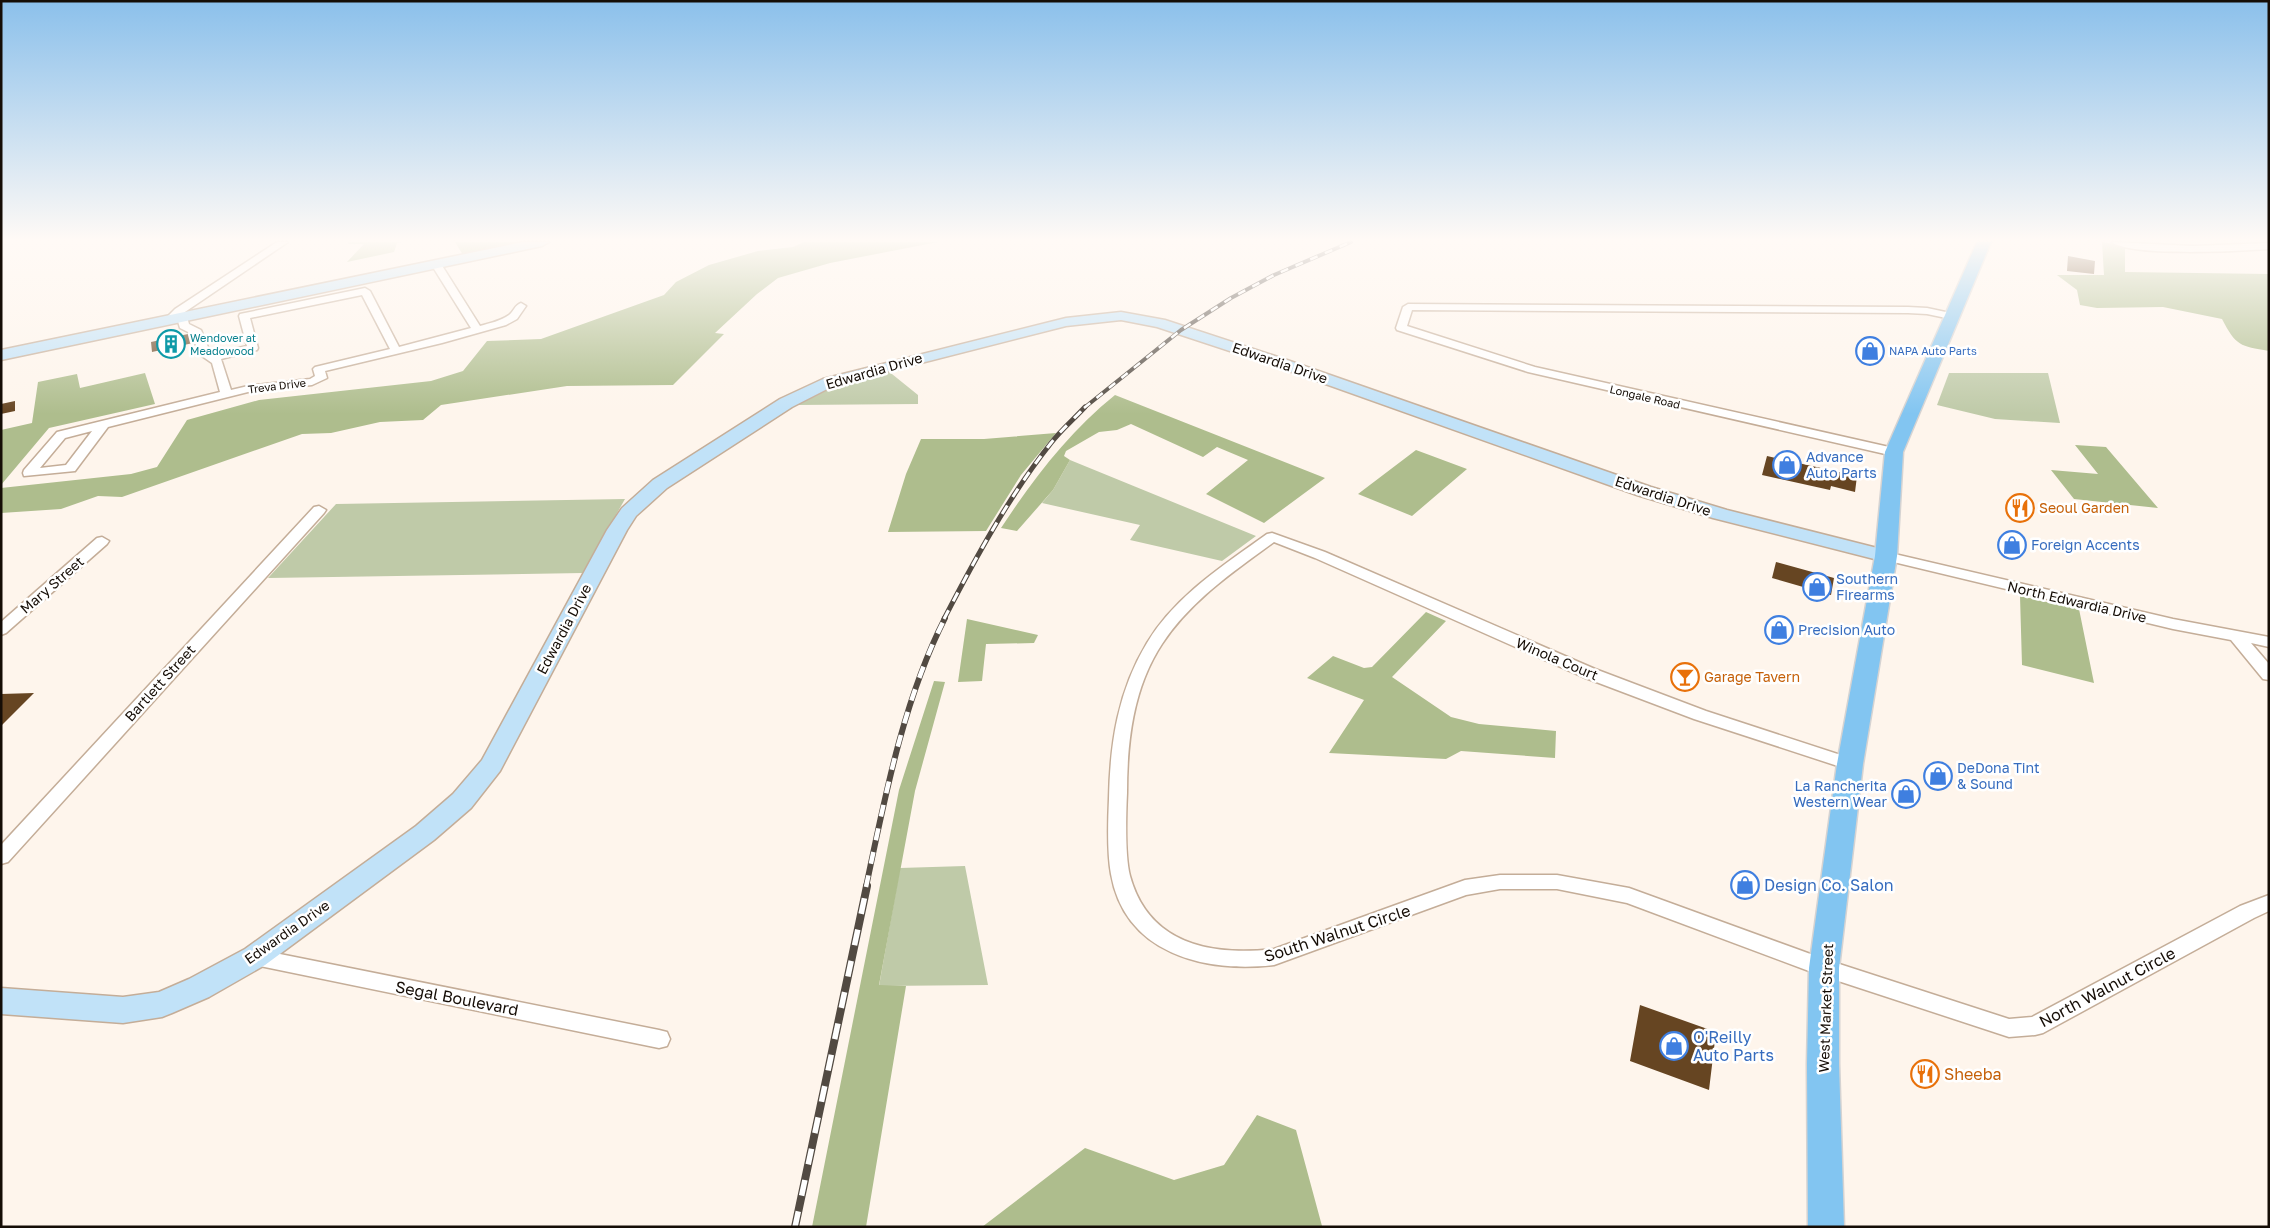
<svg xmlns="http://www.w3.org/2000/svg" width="2270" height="1228" viewBox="0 0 2270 1228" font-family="'Golos Text',sans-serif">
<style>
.green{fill:#bfcaa8}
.forest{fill:#aebd8d}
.building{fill:#664522}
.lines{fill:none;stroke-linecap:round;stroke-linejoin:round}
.street-casing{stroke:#c4ad98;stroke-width:3}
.secondary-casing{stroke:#c4ad98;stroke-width:3}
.primary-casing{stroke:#d5d3d2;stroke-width:3}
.street{fill:#fff;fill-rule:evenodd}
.secondary{fill:#c1e2f8;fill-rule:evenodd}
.primary{fill:#82c5f1;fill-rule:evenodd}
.rail-far3-casing{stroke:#524a42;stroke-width:4}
.rail-far2-casing{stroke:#524a42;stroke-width:5}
.rail-far1-casing{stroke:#524a42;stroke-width:6}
.rail-casing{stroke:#524a42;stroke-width:8}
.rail-far3{stroke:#fff;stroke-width:2.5;stroke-dasharray:8;stroke-linecap:butt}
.rail-far2{stroke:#fff;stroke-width:3;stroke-dasharray:10;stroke-linecap:butt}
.rail-far1{stroke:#fff;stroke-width:4.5;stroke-dasharray:12;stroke-linecap:butt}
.rail{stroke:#fff;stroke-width:5.5;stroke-dasharray:16;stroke-linecap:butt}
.labels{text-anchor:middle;stroke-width:5;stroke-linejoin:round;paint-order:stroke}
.far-culture-label{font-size:11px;fill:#0d838f;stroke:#fff;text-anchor:start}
.far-shop-label{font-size:11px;fill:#366cbe;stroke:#fff;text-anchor:start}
.far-street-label{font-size:11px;fill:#150d06;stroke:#fff}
.street-label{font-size:14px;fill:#150d06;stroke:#fff}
.shop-label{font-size:14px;fill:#366cbe;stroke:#fff;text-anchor:start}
.food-label{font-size:14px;fill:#c56008;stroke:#fff;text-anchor:start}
.near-shop-label{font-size:16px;fill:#366cbe;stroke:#fff;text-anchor:start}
.near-street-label{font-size:16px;fill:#150d06;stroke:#fff}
.near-food-label{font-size:16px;fill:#c56008;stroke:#fff;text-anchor:start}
</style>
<rect width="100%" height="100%" fill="#fef5ec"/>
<!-- green -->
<path class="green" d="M887 370 918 395V404L795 405C825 389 854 378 887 370Z
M1949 373H2048L2060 423 1995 419 1937 405Z
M1070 460 1256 536 1222 561 1130 540 1140 525 1042 503 1053 490Z
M625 499 583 573 268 578 336 504Z
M965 866 988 985 879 986 900 868Z"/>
<!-- forest -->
<path class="forest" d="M349 242H402L397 243 394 252 347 262 364 244H348Z
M455 242H523L463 255Z
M804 242H938L830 263 778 278 757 294 715 333 724 334 673 385 567 386 441 405 423 420 380 422 331 433 302 434 122 497 98 496 61 509 1 513V488L131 474 157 467 187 420 259 400 431 381 463 371 487 341 541 339 664 295 676 282 709 265 758 251 793 247Z
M2102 242 2125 246V272L2269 274V351C2240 346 2236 346 2222 319L2163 307 2097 308 2080 305 2077 290 2057 275H2104Z
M145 373 155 404 49 428 1 485V430L32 423 38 382 77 374 80 388Z
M1115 395 1325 478 1264 523 1206 494 1248 460 1217 447 1203 457 1131 424 1117 430 1099 432 1066 451 1064 456 1070 460 1053 490 1017 531 1001 528C1034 478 1069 432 1115 395Z
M1056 433 1021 475 986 531 888 532 906 474 921 439H984Z
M2075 445 2106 447 2158 508 2074 499 2051 470 2098 474Z
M1416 450 1467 469 1412 516 1358 494Z
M2020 596 2079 609 2094 683 2022 665Z
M1426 612 1446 621 1392 677 1451 717 1479 724 1556 731 1555 758 1461 751 1446 759 1329 753 1364 700 1307 678 1333 656 1364 668 1372 667Z
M967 619 1038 635 1034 643 986 644 982 681 958 682Z
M934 681 945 682 915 791 879 985 906 986 866 1227H812L899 790Z
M1257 1115 1296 1130 1322 1226 982 1227 1085 1148 1174 1180 1224 1165Z"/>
<!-- building -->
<path class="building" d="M2068 256 2095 261 2094 274 2067 271Z
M188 334 193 343 152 352 151 342Z
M15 401V411L1 414V404Z
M1767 456 1857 476 1855 492 1831 486 1830 490 1762 475Z
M1776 562 1834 578 1831 595 1772 578Z
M34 693 1 726V694Z
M1640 1005 1716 1032 1709 1090 1630 1061Z"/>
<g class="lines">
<defs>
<path id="street" d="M277 242H288L182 314 187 317 189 324 201 330 210 352 213 354 247 346 239 316 240 314 365 288 370 291 399 347 471 328 431 264 436 261 441 264 480 326C490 323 501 321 509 315 514 311 515 305 521 303L526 306 517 319 506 325 442 343 325 371 327 378 312 385 248 392 108 427 75 471 24 476 23 473 24 470 57 432 220 392 212 363 199 354 192 334 180 328 177 318 169 323 164 320 175 309ZM362 295 390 349 315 367 313 369 315 376 310 379 248 386 231 390 221 359 257 350 258 348 250 318ZM92 431 66 465 40 468 65 438Z
M2112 242 2193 246 2269 243V249C2242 251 2130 257 2112 242Z
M1408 304 1908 307 1927 308 1955 314 1956 316 1951 319 1927 314 1908 313 1412 310 1407 326 1535 367 1898 449 1900 452 1898 455 1894 456 1528 372 1397 330 1396 328 1403 307Z
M319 506 326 510 324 513 8 862 1 864V845L314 507Z
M1272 533 1325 552 1595 669 1706 711 1856 760 1859 764 1856 768 1850 770 1694 719 1583 677 1315 558 1274 542C1233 572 1190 601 1162 644 1133 688 1127 742 1127 793 1126 814 1125 857 1130 876 1149 945 1212 956 1274 949L1465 880 1500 875H1557L1629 888 1827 960 2009 1019 2032 1017 2240 906 2269 895V911L2254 918 2043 1033 2035 1035 2009 1037 1817 974 1627 903 1557 889H1500L1466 895 1274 965C1205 973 1125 954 1111 874 1107 852 1108 821 1109 799 1110 743 1118 691 1147 643 1175 596 1224 565 1267 534Z
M102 537 109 541 107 544 6 633 1 635V622L97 538Z
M1886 552 2173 619 2269 637V647L2251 643 2269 664V680L2263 679 2231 640 2173 629 1881 559 1879 556Z
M255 949 659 1030 667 1032 670 1039 667 1046 659 1048 255 965 248 963 245 957 248 951Z"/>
<path id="secondary" d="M523 242H549L542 246 1 360V350Z
M1121 312 1165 320 1287 360 1651 487 1727 510 1893 552 1896 556 1893 560 1886 562 1713 518 1637 495 1275 366 1157 327 1121 320 1066 326 835 385 792 407 667 488 636 516 627 530 500 771 471 808 434 840 265 965 209 997 172 1013 162 1017 123 1023 1 1014V988L123 997 159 992 189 979 245 949 416 826 453 794 482 760 607 530 622 508 653 480 780 399 823 379 1066 318Z"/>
<path id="primary" d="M1977 242H1991L1903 452 1897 556 1863 764 1839 968V1064L1844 1227H1808L1807 1064 1809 968 1837 764 1875 556 1885 452Z"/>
</defs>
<!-- street casing -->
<use href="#street" class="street-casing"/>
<!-- secondary casing -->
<use href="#secondary" class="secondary-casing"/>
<!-- primary casing -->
<use href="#primary" class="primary-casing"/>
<!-- street -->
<use href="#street" class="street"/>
<!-- secondary -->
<use href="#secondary" class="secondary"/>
<!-- primary -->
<use href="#primary" class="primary"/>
<defs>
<path id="rail-far3" d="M1084 408 1181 330 1231 298 1274 275 1351 242"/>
<path id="rail-far2" d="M944 619C975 559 1009 496 1051 443 1061 430 1074 419 1085 407"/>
<path id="rail-far1" d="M866 887C885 797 903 701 945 618"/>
<path id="rail" d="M795 1227 867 886"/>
</defs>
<!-- rail-far3 casing -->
<use href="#rail-far3" class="rail-far3-casing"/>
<!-- rail-far2 casing -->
<use href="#rail-far2" class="rail-far2-casing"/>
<!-- rail-far1 casing -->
<use href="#rail-far1" class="rail-far1-casing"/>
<!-- rail casing -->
<use href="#rail" class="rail-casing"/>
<!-- rail-far3 -->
<use href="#rail-far3" class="rail-far3"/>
<!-- rail-far2 -->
<use href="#rail-far2" class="rail-far2"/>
<!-- rail-far1 -->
<use href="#rail-far1" class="rail-far1"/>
<!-- rail -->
<use href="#rail" class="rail"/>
</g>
<!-- sky -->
<linearGradient id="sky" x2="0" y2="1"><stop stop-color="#8bc0eb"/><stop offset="0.58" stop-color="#fffaf6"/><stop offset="1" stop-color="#fffaf6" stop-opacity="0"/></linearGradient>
<rect width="2270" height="414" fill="url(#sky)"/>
<!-- icons -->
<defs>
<symbol id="building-ring" viewBox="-11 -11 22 22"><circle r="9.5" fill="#fff" stroke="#0f9aa8" stroke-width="1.5"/><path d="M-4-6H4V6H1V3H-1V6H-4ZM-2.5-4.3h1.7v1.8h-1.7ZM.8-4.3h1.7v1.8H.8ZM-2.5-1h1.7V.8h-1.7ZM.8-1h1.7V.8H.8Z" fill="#0f9aa8"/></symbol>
<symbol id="shop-ring" viewBox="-11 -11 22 22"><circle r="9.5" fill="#fff" stroke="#3f7fe0" stroke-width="1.5"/><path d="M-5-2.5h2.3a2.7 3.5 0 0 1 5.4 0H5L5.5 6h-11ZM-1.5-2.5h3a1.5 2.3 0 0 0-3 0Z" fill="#3f7fe0"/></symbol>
<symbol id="restaurant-ring" viewBox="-11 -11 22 22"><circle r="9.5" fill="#fff" stroke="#e8710a" stroke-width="1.5"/><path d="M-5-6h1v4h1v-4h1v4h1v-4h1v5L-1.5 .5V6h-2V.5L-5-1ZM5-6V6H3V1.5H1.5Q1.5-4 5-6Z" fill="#e8710a"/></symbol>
<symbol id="bar-ring" viewBox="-11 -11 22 22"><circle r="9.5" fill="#fff" stroke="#e8710a" stroke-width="1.5"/><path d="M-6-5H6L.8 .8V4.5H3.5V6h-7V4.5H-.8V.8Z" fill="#e8710a"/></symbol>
</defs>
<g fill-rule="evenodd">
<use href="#building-ring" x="155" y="328" width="32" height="32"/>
<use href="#shop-ring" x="1854" y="335" width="32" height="32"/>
<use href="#shop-ring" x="1771" y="449" width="32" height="32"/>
<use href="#restaurant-ring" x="2004" y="492" width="32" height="32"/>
<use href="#shop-ring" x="1996" y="529" width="32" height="32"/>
<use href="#shop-ring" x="1801" y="571" width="32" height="32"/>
<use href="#shop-ring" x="1763" y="614" width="32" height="32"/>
<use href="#bar-ring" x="1669" y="661" width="32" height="32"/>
<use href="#shop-ring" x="1922" y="760" width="32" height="32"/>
<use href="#shop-ring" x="1890" y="778" width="32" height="32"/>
<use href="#shop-ring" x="1729" y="869" width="32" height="32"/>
<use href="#shop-ring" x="1658" y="1030" width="32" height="32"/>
<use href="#restaurant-ring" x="1909" y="1058" width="32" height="32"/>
</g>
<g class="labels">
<!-- far-culture labels -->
<g class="far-culture-label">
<text x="190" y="342">Wendover at<tspan x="190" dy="13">Meadowood</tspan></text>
</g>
<!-- far-shop labels -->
<g class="far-shop-label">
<text x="1889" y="355">NAPA Auto Parts</text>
</g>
<!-- far-street labels -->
<g class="far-street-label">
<text transform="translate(277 386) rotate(-7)" y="4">Treva Drive</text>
<text transform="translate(1645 397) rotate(13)" y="4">Longale Road</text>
</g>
<!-- street labels -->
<g class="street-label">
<text transform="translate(1280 363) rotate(19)" y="5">Edwardia Drive</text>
<text transform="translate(874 371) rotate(-16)" y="5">Edwardia Drive</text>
<text transform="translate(1663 496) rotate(18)" y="5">Edwardia Drive</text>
<text transform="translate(52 585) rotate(-41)" y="5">Mary Street</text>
<text transform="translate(2077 602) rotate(13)" y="5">North Edwardia Drive</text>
<text transform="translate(564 629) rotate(-62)" y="5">Edwardia Drive</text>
<text transform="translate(1557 659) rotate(23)" y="5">Winola Court</text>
<text transform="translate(160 683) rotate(-48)" y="5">Bartlett Street</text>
<text transform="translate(287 932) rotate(-35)" y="5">Edwardia Drive</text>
<text transform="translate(1826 1008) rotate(-88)" y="5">West Market Street</text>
</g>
<!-- shop labels -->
<g class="shop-label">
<text x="1806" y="462">Advance<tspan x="1806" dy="16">Auto Parts</tspan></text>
<text x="2031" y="550">Foreign Accents</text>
<text x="1836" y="584">Southern<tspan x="1836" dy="16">Firearms</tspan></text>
<text x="1798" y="635">Precision Auto</text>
<text x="1957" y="773">DeDona Tint<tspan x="1957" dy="16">&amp; Sound</tspan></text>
<text x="1887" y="791" text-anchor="end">La Rancherita<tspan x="1887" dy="16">Western Wear</tspan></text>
</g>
<!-- food labels -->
<g class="food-label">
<text x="2039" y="513">Seoul Garden</text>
<text x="1704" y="682">Garage Tavern</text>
</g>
<!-- near-shop labels -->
<g class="near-shop-label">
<text x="1764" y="891">Design Co. Salon</text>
<text x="1693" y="1043">O'Reilly<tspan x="1693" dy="18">Auto Parts</tspan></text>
</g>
<!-- near-street labels -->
<g class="near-street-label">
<text transform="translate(1337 933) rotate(-18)" y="6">South Walnut Circle</text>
<text transform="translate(2107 987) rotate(-28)" y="6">North Walnut Circle</text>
<text transform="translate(457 998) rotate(11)" y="6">Segal Boulevard</text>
</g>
<!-- near-food labels -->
<g class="near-food-label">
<text x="1944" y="1080">Sheeba</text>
</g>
</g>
<!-- border -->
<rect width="2270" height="1228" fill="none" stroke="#150d06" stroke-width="5"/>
</svg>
